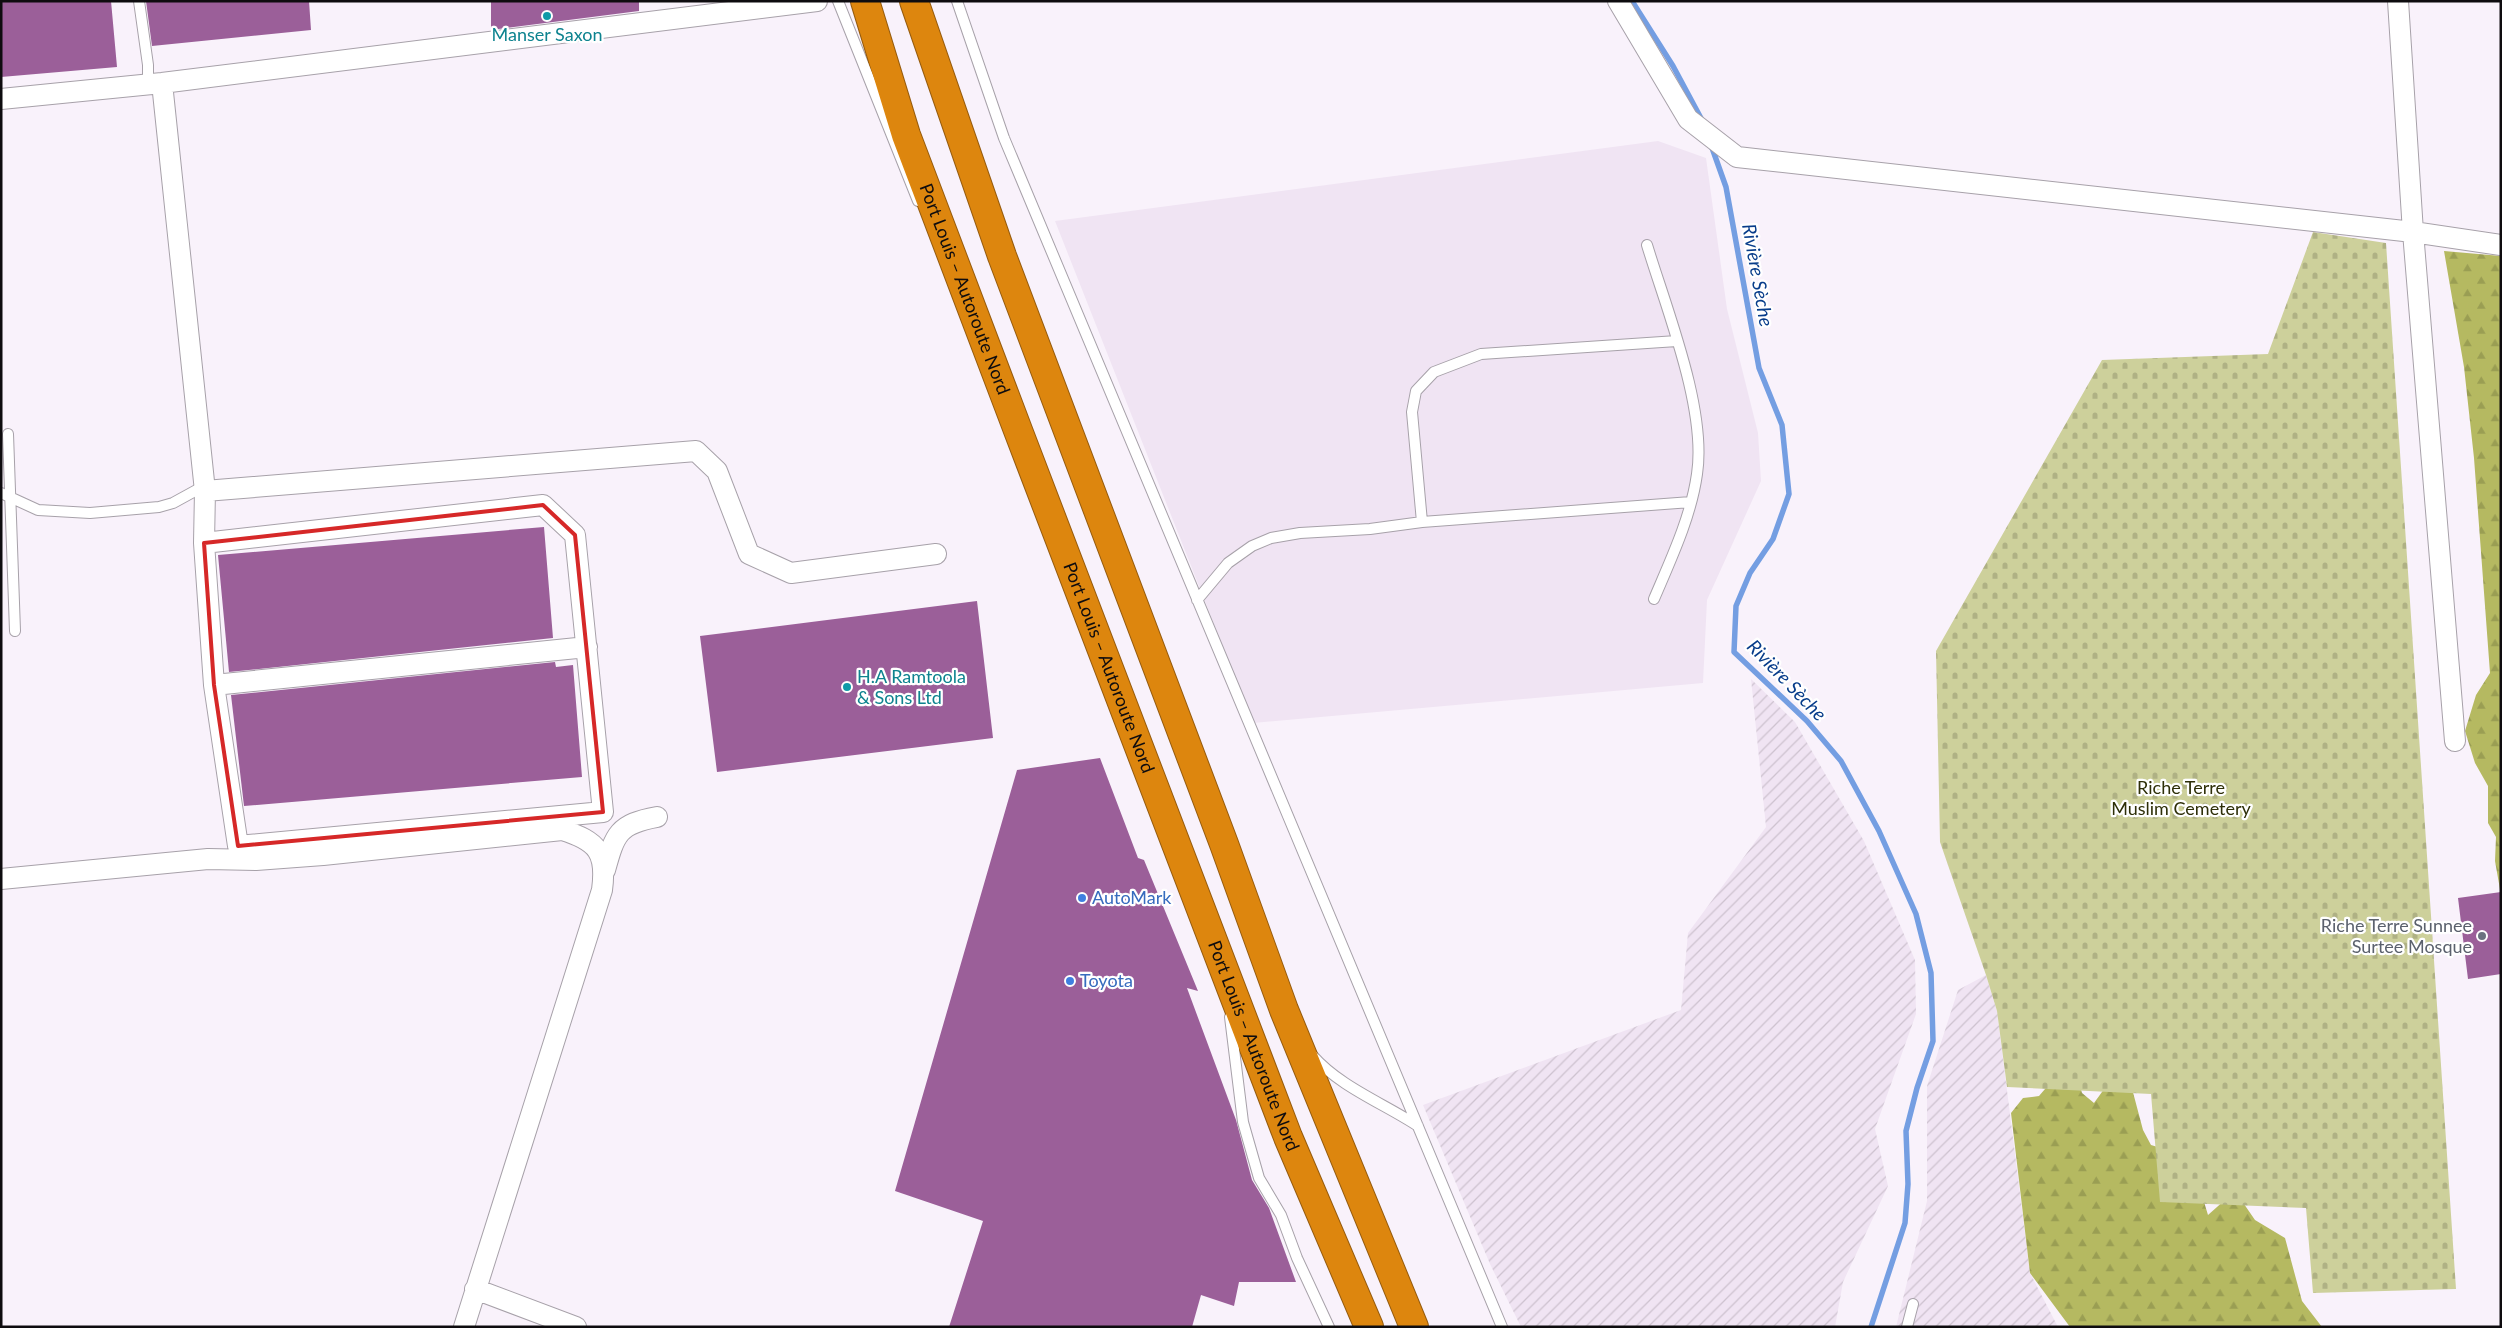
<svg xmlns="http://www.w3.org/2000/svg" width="2502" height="1328" viewBox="0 0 2502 1328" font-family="Lato,sans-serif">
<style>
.built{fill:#f0e4f3}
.industrial{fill:url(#industrial-furrows)}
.forest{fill:url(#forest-firs)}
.cemetery{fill:url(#cemetery-stones)}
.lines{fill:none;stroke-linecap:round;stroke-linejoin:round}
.stream{stroke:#749ee2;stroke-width:5.5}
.building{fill:#9b5f99}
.lane-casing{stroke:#a7a1a9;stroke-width:12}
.street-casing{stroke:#a7a1a9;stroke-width:22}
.highway-casing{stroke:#955b0e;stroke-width:30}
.lane{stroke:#fff;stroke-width:10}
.street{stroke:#fff;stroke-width:20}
.highway{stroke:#dd860e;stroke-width:28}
.marked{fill:none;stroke:#d62828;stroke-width:4;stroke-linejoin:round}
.culture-dot{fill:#0f9aa8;stroke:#fff;stroke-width:2}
.shop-dot{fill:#3f7fe0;stroke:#fff;stroke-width:2}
.worship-dot{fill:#6b7280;stroke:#fff;stroke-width:2}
.labels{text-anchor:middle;stroke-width:4.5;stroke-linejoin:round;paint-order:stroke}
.culture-label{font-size:18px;fill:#0d838f;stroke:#fff}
.street-label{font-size:18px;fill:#0e0c0f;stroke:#fff}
.park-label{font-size:18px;fill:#2e2f08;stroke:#fff}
.shop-label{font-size:18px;fill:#366cbe;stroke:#fff;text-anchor:start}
.worship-label{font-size:18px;fill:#5b616d;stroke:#fff;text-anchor:end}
.water-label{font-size:19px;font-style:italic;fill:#073c8a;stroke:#fff}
</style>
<defs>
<pattern id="industrial-furrows" width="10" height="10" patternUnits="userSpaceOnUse" patternTransform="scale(1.25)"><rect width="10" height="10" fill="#f0e4f3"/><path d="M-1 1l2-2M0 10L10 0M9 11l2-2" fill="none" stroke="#cdc2cf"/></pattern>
<pattern id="forest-firs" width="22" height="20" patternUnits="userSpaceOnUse" patternTransform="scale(1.25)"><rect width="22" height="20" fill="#b5b961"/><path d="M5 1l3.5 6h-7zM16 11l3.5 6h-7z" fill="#9a9e53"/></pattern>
<pattern id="cemetery-stones" width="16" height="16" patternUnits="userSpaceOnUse" patternTransform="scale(1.25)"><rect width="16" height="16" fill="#cdd09b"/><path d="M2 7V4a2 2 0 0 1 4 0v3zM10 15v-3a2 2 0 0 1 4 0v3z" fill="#afb184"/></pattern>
</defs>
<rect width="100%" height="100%" fill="#f9f2fb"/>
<!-- built -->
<path class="built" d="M1658 141 1706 158 1727 309 1758 433 1761 481 1707 600 1703 683 1253 723 1055 221Z"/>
<!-- industrial -->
<path class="industrial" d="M1751 679 1795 722 1864 841 1915 960 1916 1014 1875 1129 1888 1186 1843 1282 1835 1327H1521L1490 1264 1423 1105 1681 1010 1688 933 1766 827Z
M1986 975 1997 1011 2030 1273 2058 1327H1896L1927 1201V1086L1958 990Z"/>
<!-- forest -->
<path class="forest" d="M2444 251 2501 256V895L2495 861 2496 837 2488 823V786L2475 763 2465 731 2476 695 2490 673 2474 458 2464 367Z
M2063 1068 2077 1077 2082 1093 2094 1103 2115 1074 2130 1081 2143 1130 2151 1145 2184 1155 2194 1169 2208 1215 2235 1191 2255 1220 2285 1238 2302 1301 2322 1327H2070L2030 1273 2011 1113 2023 1098 2039 1096Z"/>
<!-- cemetery -->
<path class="cemetery" d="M2313 232 2386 243 2456 1289 2313 1293 2306 1208 2160 1202 2151 1094 2007 1087 1997 1011 1986 975 1940 842 1936 651 2102 360 2268 354Z"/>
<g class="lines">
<!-- stream -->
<path class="stream" d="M1632 1 1673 66 1703 122
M1711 145 1726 187 1759 368 1782 425 1789 494 1773 539 1750 573 1736 606 1734 652 1807 721 1841 761 1879 831 1916 914 1931 973 1933 1041 1917 1088 1906 1131 1908 1184 1905 1223 1871 1327"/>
</g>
<!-- building -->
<path class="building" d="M1 1H111L117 67 1 77Z
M146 1H309L311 30 152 46Z
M491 1H639V11L491 30Z
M544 527 553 638 229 672 218 555Z
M977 601 993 738 717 772 700 636Z
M555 662 556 667 573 665 582 777 244 806 231 695Z
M1100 758 1138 858 1144 860 1198 991 1187 988 1236 1120 1252 1180 1269 1208 1296 1282H1239L1234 1306 1201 1295 1192 1327H949L983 1221 895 1191 1017 770Z
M2501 892V974L2468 979 2458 898Z"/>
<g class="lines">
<defs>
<path id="lane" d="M139 1 148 65V84
M838 1 918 201
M957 1 1004 138 1502 1327
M1647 245C1666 308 1707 409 1697 474 1691 517 1671 559 1654 599
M8 434 15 631
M1 493 38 510 90 513 159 507 173 503 204 486
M1422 522 1412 412 1416 391 1434 372 1481 354 1677 341
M1197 600 1228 563 1252 546 1271 538 1300 533 1370 529 1422 522 1691 502
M1230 1017 1243 1122 1259 1178 1281 1215 1297 1258 1329 1327
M1312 1055C1340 1087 1383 1103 1418 1126
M1907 1327 1913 1304"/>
<path id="street" d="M1618 1 1688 119 1737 157 2413 232 2501 245
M2398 1 2413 232 2455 741
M162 83 205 491 204 543 214 685 238 846 603 812 575 535 543 505 204 543
M1 99 162 83 817 1
M205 491 696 451 717 471 749 554 791 573 936 554
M214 685 587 647
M605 870C615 834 618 824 657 817
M1 879 208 859 256 860 323 855 562 830C598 841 607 853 602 890L464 1327
M475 1289 576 1327"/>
<g id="highway">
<path id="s1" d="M865 1 906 135 1019 433 1288 1137 1369 1327"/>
<path d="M914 1 1002 256 1224 844 1284 1010 1414 1327"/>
</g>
</defs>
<!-- lane casing -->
<use href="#lane" class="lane-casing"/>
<!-- street casing -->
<use href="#street" class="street-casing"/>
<!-- highway casing -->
<use href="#highway" class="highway-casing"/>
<!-- lane -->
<use href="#lane" class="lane"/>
<!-- street -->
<use href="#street" class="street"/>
<!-- highway -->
<use href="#highway" class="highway"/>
</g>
<!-- marked area -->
<path class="marked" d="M543 505 575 535 603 812 238 846 214 685 204 543Z"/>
<!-- markers -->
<g class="culture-dot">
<circle cx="547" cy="16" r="5"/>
<circle cx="847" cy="687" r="5"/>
</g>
<g class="shop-dot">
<circle cx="1082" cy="898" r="5"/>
<circle cx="1070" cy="981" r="5"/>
</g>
<circle class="worship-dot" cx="2482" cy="936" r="5"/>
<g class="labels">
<!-- culture labels -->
<g class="culture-label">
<text x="547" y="41">Manser Saxon</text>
<text x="857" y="683" text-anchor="start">H.A Ramtoola<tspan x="857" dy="21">&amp; Sons Ltd</tspan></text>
</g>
<!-- street labels -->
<g class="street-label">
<text dy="6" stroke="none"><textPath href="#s1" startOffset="305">Port Louis – Autoroute Nord</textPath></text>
<text dy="6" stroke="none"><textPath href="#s1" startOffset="710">Port Louis – Autoroute Nord</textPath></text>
<text dy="6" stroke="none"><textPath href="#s1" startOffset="1115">Port Louis – Autoroute Nord</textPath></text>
</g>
<!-- park labels -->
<g class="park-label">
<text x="2181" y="794">Riche Terre<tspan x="2181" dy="21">Muslim Cemetery</tspan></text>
</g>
<!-- shop labels -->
<g class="shop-label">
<text x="1092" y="904">AutoMark</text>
<text x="1080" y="987">Toyota</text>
</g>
<!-- worship labels -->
<g class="worship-label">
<text x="2472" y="932">Riche Terre Sunnee<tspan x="2472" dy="21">Surtee Mosque</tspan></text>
</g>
<!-- water labels -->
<g class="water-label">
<text transform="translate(1758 275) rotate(80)" y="7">Rivière Sèche</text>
<text transform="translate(1787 680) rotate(46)" y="7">Rivière Sèche</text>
</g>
</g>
<!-- border -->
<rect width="2502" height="1328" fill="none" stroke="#0e0c0f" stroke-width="5"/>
</svg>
